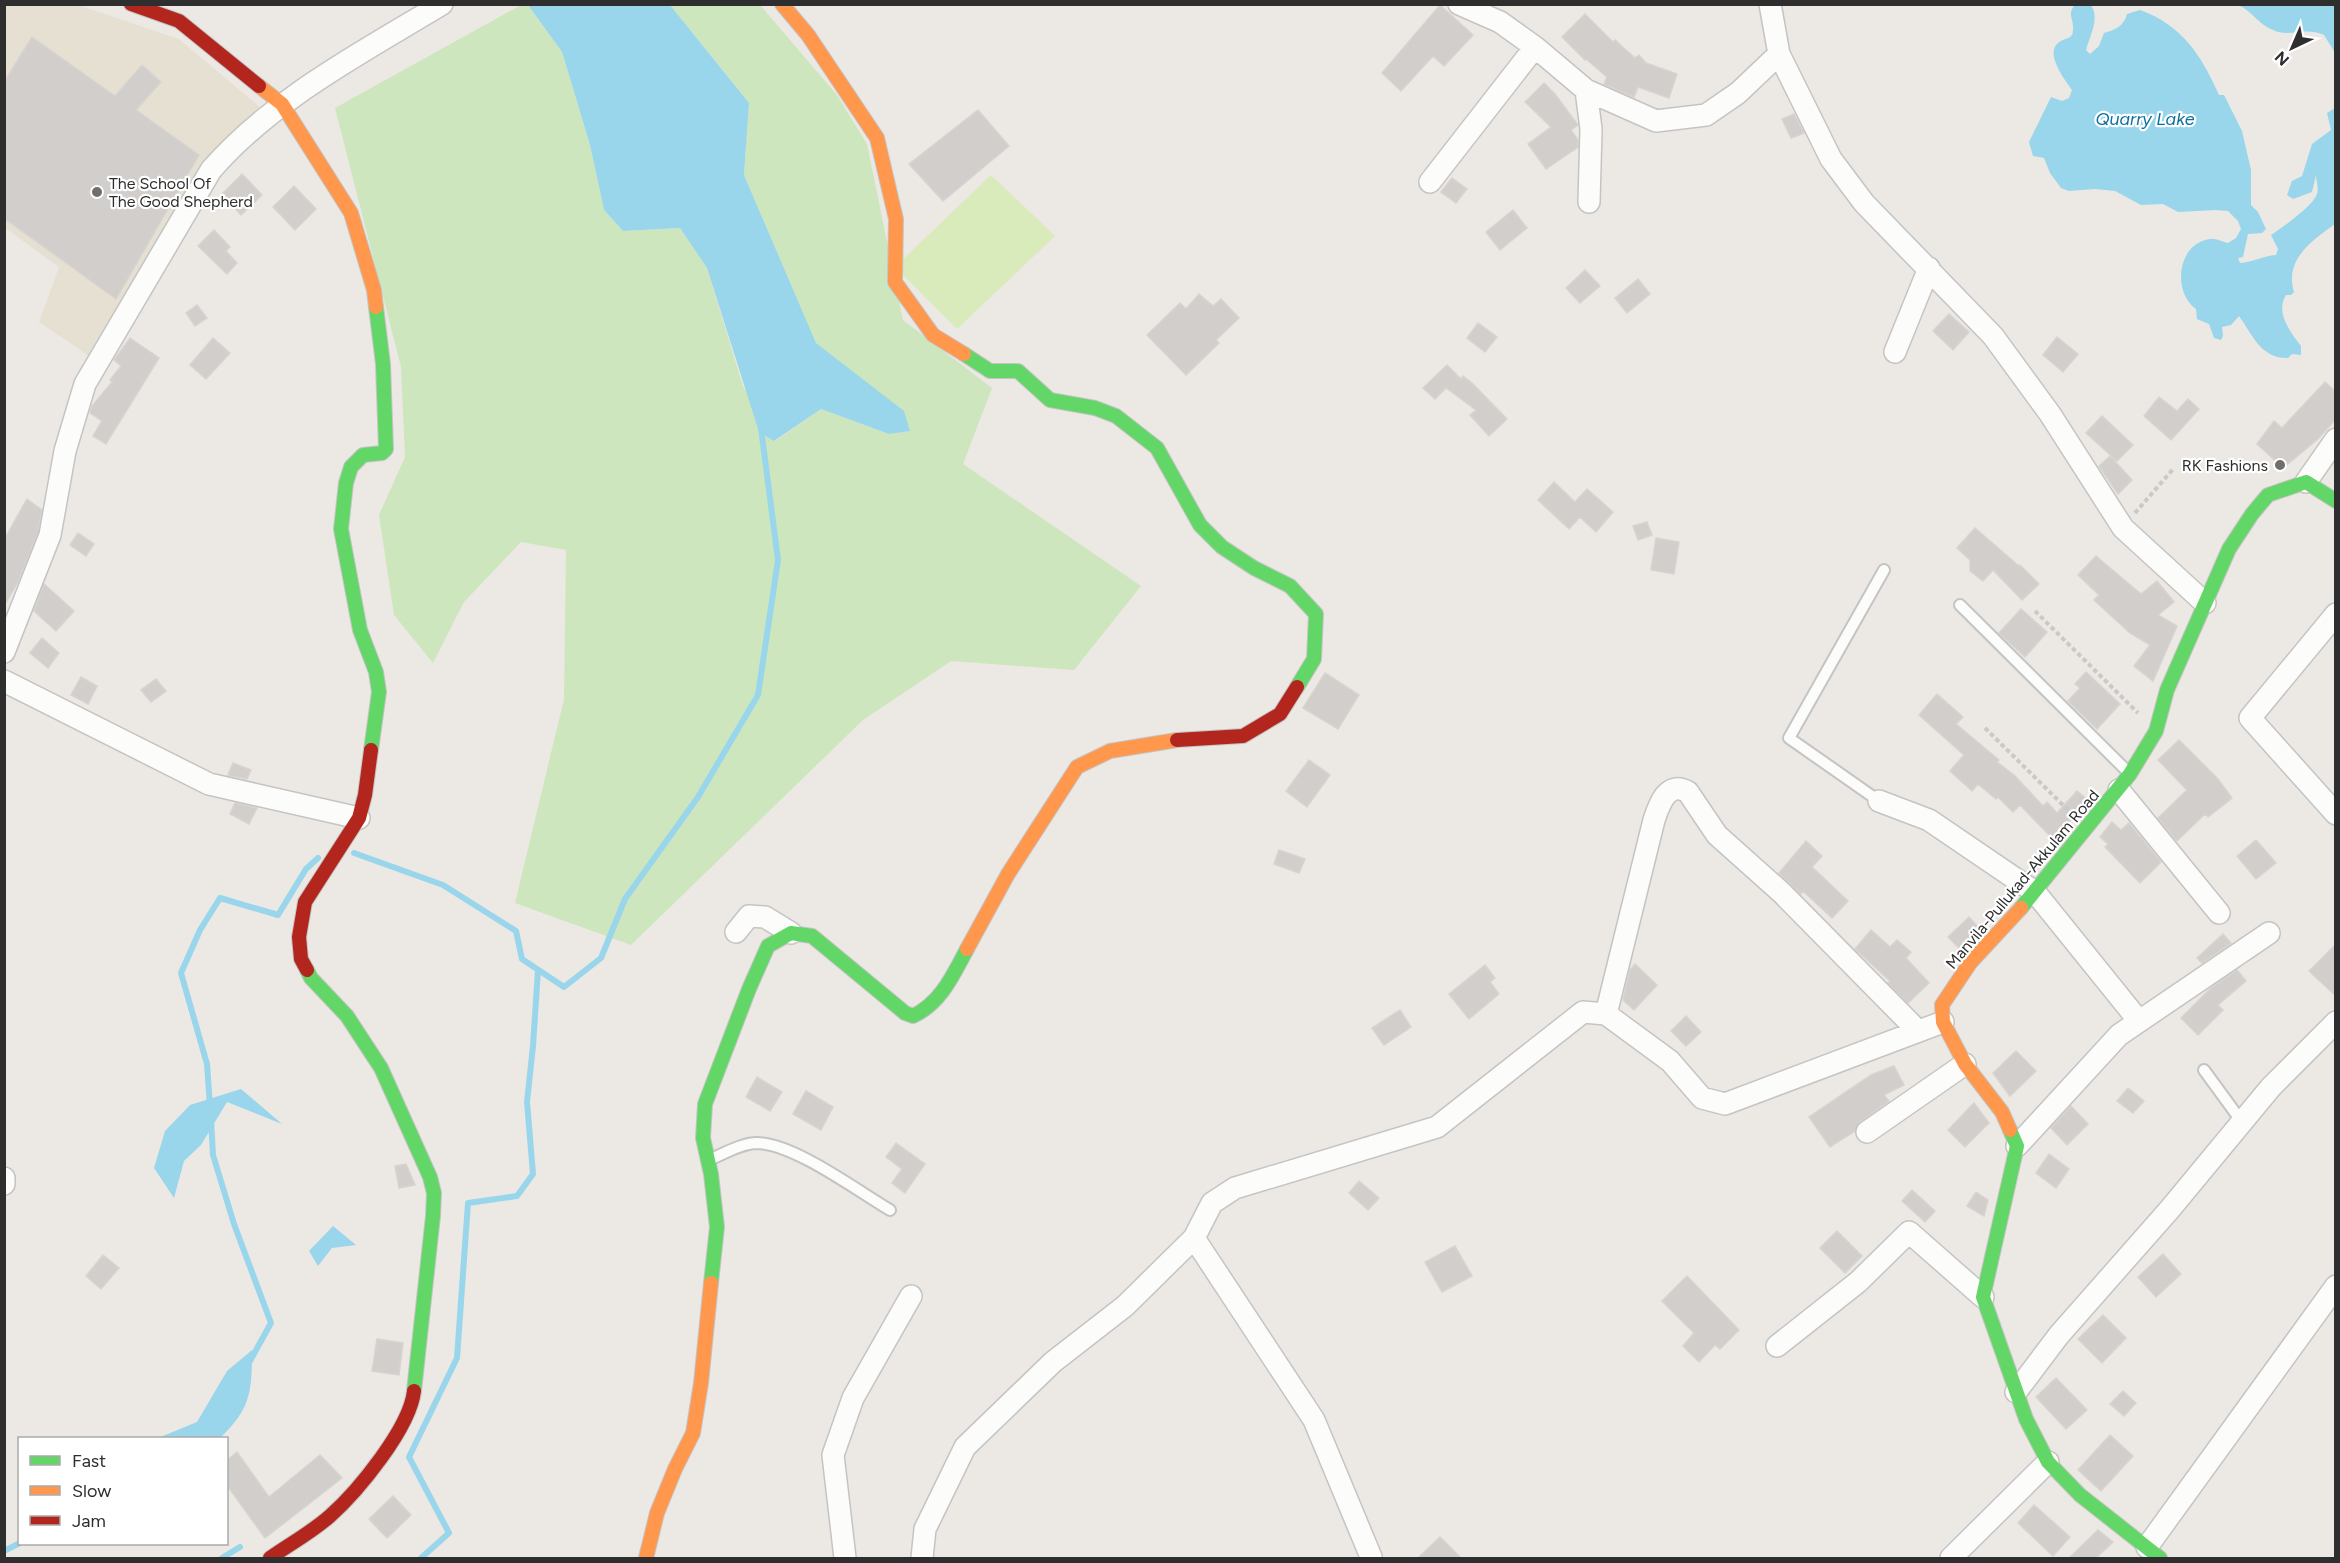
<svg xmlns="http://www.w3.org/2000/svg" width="2340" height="1563" viewBox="0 0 2340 1563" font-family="Figtree,sans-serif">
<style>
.education{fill:#e6e0d3}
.green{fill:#cee6be}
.pitch{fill:#d9eabb}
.water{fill:#99d6ec}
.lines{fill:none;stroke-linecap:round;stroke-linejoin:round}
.stream{stroke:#99d6ec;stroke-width:6}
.building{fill:#d1cecb;stroke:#d7d4d0;stroke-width:1.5}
.lane-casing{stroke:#c5c4c5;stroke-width:14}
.street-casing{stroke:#c5c4c5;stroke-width:24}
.fast-casing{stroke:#c5c4c5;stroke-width:16}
.slow-casing{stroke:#c5c4c5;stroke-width:16}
.jam-casing{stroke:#c5c4c5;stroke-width:16}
.path{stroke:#c9c9c8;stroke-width:4;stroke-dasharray:4.5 3;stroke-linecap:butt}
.lane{stroke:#fcfcfb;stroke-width:10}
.street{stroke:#fcfcfb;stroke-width:21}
.fast{stroke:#63d668;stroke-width:14}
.slow{stroke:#ff974d;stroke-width:14}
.jam{stroke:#b3261e;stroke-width:14}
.poi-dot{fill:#706f6e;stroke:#fff;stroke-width:2}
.labels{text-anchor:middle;stroke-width:4.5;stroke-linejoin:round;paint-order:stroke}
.poi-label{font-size:16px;fill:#2e2e2e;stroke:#fff;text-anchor:start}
.street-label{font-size:16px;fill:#2e2e2e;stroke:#fff}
.water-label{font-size:18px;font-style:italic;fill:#0d6fa3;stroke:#fff}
</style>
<rect width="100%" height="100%" fill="#ece8e4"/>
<!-- education -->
<path class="education" d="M5 5H78L179 39 260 107 208 162 88 355 39 322 59 267 5 228Z"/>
<!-- green -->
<path class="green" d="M521 5H528L562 52 590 145 604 210 623 231 680 228 707 268 743 386 775 441 821 409 889 434 909 431 903 411 816 344 744 175 749 103 670 5H760L837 95 867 144 903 320 992 388 963 464 1141 586 1074 670 951 661 863 720 631 945 515 903 564 699 566 550 521 542 464 602 433 663 394 615 379 515 405 457 401 367 335 108Z"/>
<!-- pitch -->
<path class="pitch" d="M991 175 1055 236 957 329 895 267Z"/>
<!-- water -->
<path class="water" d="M2076 4 2091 5C2100 19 2090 35 2086 50L2090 54 2099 46 2104 33C2115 30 2124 26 2127 14L2140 10C2182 25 2202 56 2219 95H2224L2242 131 2251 170V205L2258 212 2266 229 2262 233 2248 234 2243 257 2238 258 2240 263C2253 262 2263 256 2276 255L2278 249 2271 235C2283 227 2313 206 2317 194 2319 188 2316 181 2316 175L2312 192 2293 199 2287 195 2292 181 2302 176 2312 144 2331 130 2327 113 2335 108V224C2313 240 2284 259 2294 292L2291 295H2286C2275 312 2290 332 2301 346V355L2292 354 2288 358C2261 359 2252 334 2239 316L2231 325 2222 327 2223 336 2221 340 2214 338 2209 324 2197 319 2196 309C2172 292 2177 243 2210 239 2215 238 2223 242 2228 243L2236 238 2241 229 2238 221 2228 211 2216 210 2178 212 2163 204 2141 205 2115 191 2095 189 2069 191 2061 188 2050 173 2044 158 2033 156 2029 142 2051 97 2062 101 2069 98 2072 90C2065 80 2042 51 2061 41 2066 38 2073 39 2073 30 2074 18 2066 14 2076 4Z
M528 5H670L749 103 744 175 816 343 904 411 910 431 889 434 821 409 774 441 759 432 707 268 680 228 623 231 604 210 590 145 562 52Z
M2238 5H2335V59L2334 51 2324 35C2304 26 2289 38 2273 30 2259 25 2251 10 2238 5Z
M241 1089 282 1124 227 1102 201 1145 184 1161 174 1198 154 1168 165 1131 190 1105Z
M333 1226 356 1245 332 1248 318 1266 309 1251Z
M252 1350C252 1391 251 1409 220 1438H158L197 1422 227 1371Z"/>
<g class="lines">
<!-- stream -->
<path class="stream" d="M354 853 443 885 516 931 522 959 564 987 601 958 625 899 698 797 758 695 778 560 761 428
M210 1106 207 1064 181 973 200 930 220 898 278 915 306 869 318 858
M211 1119 213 1155 234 1224 271 1323 250 1361
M4 1551 20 1543
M222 1558 240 1547
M421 1558 449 1533 409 1457 457 1358 468 1203 517 1196 533 1174 527 1102 533 1046 538 970"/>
</g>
<!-- building -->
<path class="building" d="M1440 5 1473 35 1444 66 1433 56 1401 91 1382 73Z
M1585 14 1613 42 1615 40 1635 58 1639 55 1646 63 1677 74 1669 98 1638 87 1634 97 1604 84 1607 77 1586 59 1585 60 1562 37Z
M32 37 115 96 142 65 161 82 136 110 199 155 116 299 4 218V82Z
M1544 83 1555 94 1578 125 1571 130 1578 140V147L1546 169 1528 144 1551 127 1525 102Z
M978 110 1009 146 943 201 909 164Z
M1794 114 1804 133 1791 138 1782 119Z
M242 174 262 195 241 215 222 194Z
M1452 178 1467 189 1456 203 1441 192Z
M294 186 316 209 295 230 273 207Z
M1513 210 1527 228 1500 250 1486 232Z
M214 230 230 247 226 251 237 263 227 274 198 246Z
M1585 270 1600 286 1580 303 1566 288Z
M1638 279 1650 294 1627 313 1615 298Z
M1199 294 1213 306 1221 299 1239 318 1216 340 1219 343 1186 375 1147 335 1180 303 1186 309Z
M197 305 207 318 195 326 186 313Z
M1949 314 1969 332 1953 350 1933 331Z
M1478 323 1497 337 1485 352 1467 338Z
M2057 337 2078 354 2063 372 2043 355Z
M130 338 159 358 106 444 93 436 102 421 90 413 92 406 112 382 110 380 121 366 114 360Z
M213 338 230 353 206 379 190 365Z
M1447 365 1461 379 1463 376 1472 383 1507 419 1489 436 1470 415 1476 410 1446 388 1435 399 1423 388Z
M2325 382 2336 392V419L2318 439 2283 468 2257 444 2274 421 2282 428Z
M2159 397 2177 411 2188 399 2199 409 2171 440 2144 416Z
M2102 416 2133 445 2117 461 2086 433Z
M2110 456 2132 480 2118 494 2099 466Z
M1554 482 1575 502 1587 489 1613 512 1596 532 1580 517 1569 529 1538 500Z
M27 499 42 510 38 532 18 582 4 606V540Z
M1647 522 1652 535 1638 540 1633 526Z
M1975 528 2019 566 2020 565 2039 584 2022 600 1993 570 1983 581 1970 571V560L1957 548Z
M78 533 94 544 86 556 70 545Z
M1656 538 1679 542 1674 574 1651 570Z
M2096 556 2141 594 2157 581 2174 602 2158 615 2177 626 2153 681 2134 666 2150 645 2130 633 2094 600 2099 595 2078 575Z
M44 584 74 611 56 631 34 611Z
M2021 609 2047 632 2025 657 1999 633Z
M42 638 59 653 48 668 30 653Z
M2086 672 2120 704 2097 729 2068 701 2080 688 2075 684Z
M1325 673 1359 695 1338 729 1303 708Z
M81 677 97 686 88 704 71 695Z
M156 679 166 691 151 702 141 690Z
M1937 694 1963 717 1956 724 1999 760 1997 762 2015 776 2043 806 2047 802 2057 813 2077 791 2088 800 2054 840 2020 805 2013 812 1998 797 1996 799 1978 784 1972 791 1950 771 1964 755 1919 715Z
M2179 740 2218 779 2232 798 2208 817 2205 814 2177 841 2158 818 2187 790 2158 760Z
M1309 760 1330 775 1307 807 1286 791Z
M233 763 251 770 247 779 228 775Z
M235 803 257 808 249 824 230 814Z
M2112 822 2121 830 2129 823 2161 862 2140 883 2105 847 2108 844 2100 837Z
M2256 840 2276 863 2256 879 2237 856Z
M1806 841 1822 856 1812 867 1848 901 1832 918 1803 891 1801 894 1779 873Z
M1279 850 1305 859 1299 873 1274 864Z
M1969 917 1979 928 1960 949 1948 937Z
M1871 930 1890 947 1897 940 1911 952 1906 958 1929 983 1908 1003 1888 983 1890 981 1855 949Z
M2223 934 2231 943 2202 963 2197 958Z
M2336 944V996L2309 971Z
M1635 964 1657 985 1634 1010 1623 1000 1630 970Z
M1485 965 1495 978 1490 982 1499 994 1469 1019 1449 994Z
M2237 970 2246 981 2218 1005 2223 1010 2198 1035 2181 1018 2211 988Z
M1400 1010 1411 1027 1384 1045 1372 1028Z
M1686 1016 1701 1032 1686 1046 1671 1031Z
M2016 1051 2036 1071 2010 1096 1993 1073Z
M1894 1066 1904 1085 1884 1095 1889 1101 1860 1122 1855 1131 1830 1147 1809 1117 1871 1075Z
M757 1077 782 1092 770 1111 746 1097Z
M2128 1088 2144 1101 2133 1113 2117 1101Z
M806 1091 833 1107 821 1130 793 1114Z
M1974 1103 1989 1123 1965 1147 1948 1130Z
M2071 1106 2088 1124 2067 1145 2051 1128Z
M896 1143 925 1164 905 1193 892 1183 902 1169 886 1157Z
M2049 1154 2069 1169 2056 1188 2036 1173Z
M406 1164 415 1185 399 1188 395 1166Z
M1359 1181 1379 1198 1368 1210 1349 1193Z
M1912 1190 1935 1211 1925 1222 1902 1201Z
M1976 1192 1988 1200 1984 1216 1967 1206Z
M1837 1231 1862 1256 1845 1273 1820 1248Z
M1455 1246 1472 1276 1442 1292 1425 1262Z
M2163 1254 2181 1274 2156 1297 2138 1277Z
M103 1255 119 1268 101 1289 86 1276Z
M1687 1276 1739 1330 1720 1349 1715 1345 1699 1362 1683 1346 1694 1333 1662 1301Z
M2103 1315 2126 1338 2102 1363 2078 1339Z
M377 1339 403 1343 399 1375 372 1371Z
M2056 1378 2087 1410 2066 1429 2036 1397Z
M2123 1391 2136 1403 2124 1416 2110 1404Z
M2110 1435 2133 1456 2101 1491 2078 1470Z
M237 1452 269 1497 320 1455 342 1478 265 1538 226 1484V1461Z
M393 1496 411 1515 387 1538 369 1519Z
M2034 1505 2070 1537 2053 1556 2018 1523Z
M2098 1530 2113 1542 2096 1558H2069Z
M1440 1537 1461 1558H1418Z"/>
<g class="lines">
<defs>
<path id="lane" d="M1960 605 2128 772
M1879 801 1789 738 1884 570
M2204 1070 2242 1122
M709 1160C723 1154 742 1143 757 1143 795 1144 856 1190 890 1210"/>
<path id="street" d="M1459 4 1500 22 1535 47 1586 90 1656 121 1706 115 1738 93 1779 54
M1770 4 1779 54 1831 159 1864 203 1993 336 2050 414 2123 528 2205 603
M1586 90 1591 129 1589 202
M1430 182 1535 47
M1895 352 1929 268
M2306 482 2336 439
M2336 614 2250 718 2336 814
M4 652 50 535 65 451 85 384 211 170C274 98 361 53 442 4
M4 681 209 784 359 818
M2119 790 2219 913
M1879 801 1929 820 2035 892 2139 1021
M736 932 749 916 765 917 791 933
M1606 1014 1654 820C1659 805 1667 780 1688 792L1717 835 1782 893 1918 1031
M1867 1132 1965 1064
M2017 1146 2119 1035 2269 933
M4 1178V1184
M1194 1238 1314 1420 1371 1557
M1777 1346 1858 1282 1909 1232 1983 1297
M2016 1392 2059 1335 2170 1209 2271 1087 2336 1022
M2147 1547 2336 1286
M845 1558 833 1455 853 1398 911 1296
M922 1558 925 1529 965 1447 1053 1362 1125 1306 1194 1238 1212 1203 1235 1188 1437 1127 1583 1012 1606 1014 1670 1061 1702 1098 1725 1104 1943 1022
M1951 1558 2048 1462"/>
<path id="fast" d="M964 354 990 371H1018L1050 400 1095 408 1116 416 1157 448 1200 525 1222 547 1254 568 1290 586 1316 614 1314 659 1297 687
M371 750 379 692 376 672 360 630 341 529 346 483 351 467 363 455 382 453 386 449 383 364 376 307
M2021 908 2130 774 2156 731 2167 690 2229 549 2252 514 2268 495 2306 482 2336 501
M307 970 311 978 347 1016 381 1068 430 1177 434 1193 433 1216 414 1391
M2010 1130 2017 1146 1983 1297 2026 1419 2048 1462 2080 1495 2160 1558
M711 1283 717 1227 711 1174 703 1138 705 1104 749 989 768 946 791 933 812 936 905 1013 913 1016C941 1003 953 975 967 949"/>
<path id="slow" d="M782 4 808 35 877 138 896 219 895 282 933 335 964 354
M259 86 282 104 351 213 374 290 376 307
M967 949 1008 874 1077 767 1110 751 1177 740
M2010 1130 2002 1112 1965 1064 1943 1022 1942 1005 1970 963 2021 908
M646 1558 657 1513 675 1469 693 1433 701 1383 711 1283"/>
<path id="jam" d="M131 4 179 21 259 86
M1177 740 1243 736 1280 714 1297 687
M307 970 301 959 299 937 305 902 359 818 365 795 371 750
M270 1558C290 1544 312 1532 330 1516 358 1491 410 1428 414 1391"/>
</defs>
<!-- lane casing -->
<use href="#lane" class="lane-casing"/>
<!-- street casing -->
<use href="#street" class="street-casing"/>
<!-- fast casing -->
<use href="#fast" class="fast-casing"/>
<!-- slow casing -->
<use href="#slow" class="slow-casing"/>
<!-- jam casing -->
<use href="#jam" class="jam-casing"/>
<!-- path -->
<path class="path" d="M2135 513 2174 468
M2035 611 2138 713
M1985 728 2070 812"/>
<!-- lane -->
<use href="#lane" class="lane"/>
<!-- street -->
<use href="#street" class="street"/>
<!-- fast -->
<use href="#fast" class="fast"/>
<!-- slow -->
<use href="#slow" class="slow"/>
<!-- jam -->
<use href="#jam" class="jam"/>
</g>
<!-- markers -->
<g class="poi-dot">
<circle cx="97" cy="192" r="6"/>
<circle cx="2280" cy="465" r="6"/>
</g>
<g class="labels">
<!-- poi labels -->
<g class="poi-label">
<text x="109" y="189">The School Of<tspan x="109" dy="18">The Good Shepherd</tspan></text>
<text x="2268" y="471" text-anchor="end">RK Fashions</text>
</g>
<!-- street labels -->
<g class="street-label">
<text transform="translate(2022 879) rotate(-50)" y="6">Manvila-Pullukad-Akkulam Road</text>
</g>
<!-- water labels -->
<g class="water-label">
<text x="2145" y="125">Quarry Lake</text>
</g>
</g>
<!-- border -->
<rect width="2340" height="1563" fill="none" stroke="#2e2e2e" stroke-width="12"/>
<!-- legend -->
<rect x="18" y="1437" width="210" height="108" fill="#ffffff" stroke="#ababab" stroke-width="1.5"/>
<rect x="30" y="1456" width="30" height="9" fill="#63d668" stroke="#ababab" stroke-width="1.5"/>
<text x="72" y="1467" font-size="18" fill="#2e2e2e">Fast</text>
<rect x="30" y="1486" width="30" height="9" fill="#ff974d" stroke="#ababab" stroke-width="1.5"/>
<text x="72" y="1497" font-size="18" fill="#2e2e2e">Slow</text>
<rect x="30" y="1516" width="30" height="9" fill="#b3261e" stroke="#ababab" stroke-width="1.5"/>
<text x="72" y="1527" font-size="18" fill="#2e2e2e">Jam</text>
<!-- north arrow -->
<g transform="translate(2292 48) rotate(224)" stroke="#ffffff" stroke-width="4.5" paint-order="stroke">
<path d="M0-4.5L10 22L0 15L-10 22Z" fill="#2e2e2e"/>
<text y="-9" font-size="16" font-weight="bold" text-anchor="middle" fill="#2e2e2e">N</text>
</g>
</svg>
